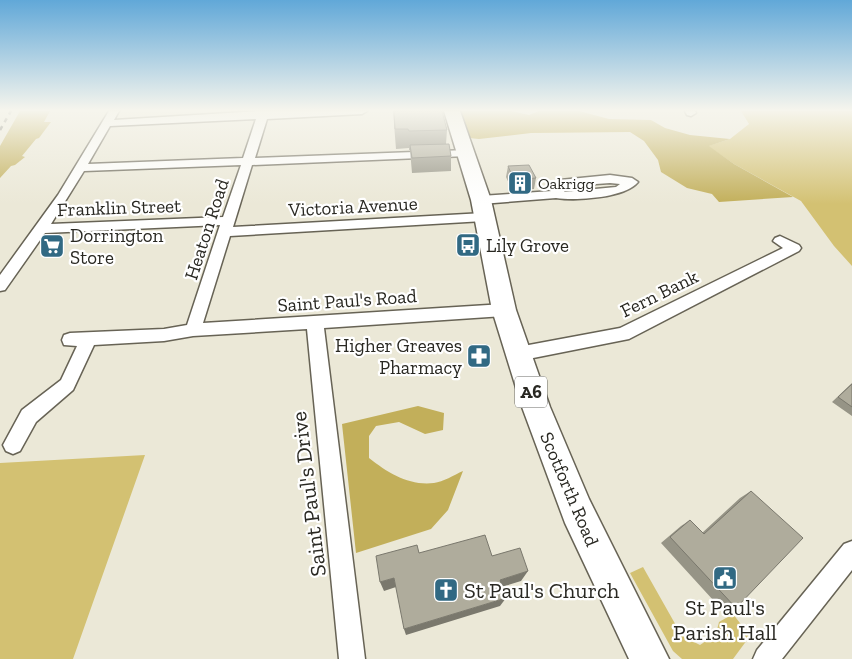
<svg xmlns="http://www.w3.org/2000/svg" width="852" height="659" viewBox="0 0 852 659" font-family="'Zilla Slab',serif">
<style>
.green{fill:#d3c172}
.forest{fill:#c2af5a}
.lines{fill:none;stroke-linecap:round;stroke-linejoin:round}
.minor-casing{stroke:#676355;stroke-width:3}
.primary-casing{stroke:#676355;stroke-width:3}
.minor{fill:#fff;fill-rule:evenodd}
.primary{fill:#fff;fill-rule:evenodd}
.rail{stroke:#5b5950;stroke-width:2.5;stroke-dasharray:4.5 4.5;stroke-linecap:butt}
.wall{fill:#969486}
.shaded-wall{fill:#7a786d}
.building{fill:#afac9c;stroke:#7a786d}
.labels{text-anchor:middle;stroke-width:4.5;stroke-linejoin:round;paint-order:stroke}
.far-poi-label{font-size:16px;fill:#292822;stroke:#fff;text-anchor:start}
.shield{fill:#fff;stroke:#696864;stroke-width:1}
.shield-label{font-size:18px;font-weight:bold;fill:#292822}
.street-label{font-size:19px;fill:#292822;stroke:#fff}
.poi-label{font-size:19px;fill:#292822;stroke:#fff;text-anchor:start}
.near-street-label{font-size:22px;fill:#292822;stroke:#fff}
.near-poi-label{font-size:22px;fill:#292822;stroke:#fff;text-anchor:start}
</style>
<rect width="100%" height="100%" fill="#ebe8d7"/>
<!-- green -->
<path class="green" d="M741 111H852V266L834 246 801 201 734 164 708 146 730 139 749 124Z
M145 455 73 659H0V463Z
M643 567 682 636 700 645C711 638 716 636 719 622L733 614 750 636 733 659H682L673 651 630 573Z"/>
<!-- forest -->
<path class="forest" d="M20 111H50L44 122H51L39 138 36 139 22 156 25 157 15 165 11 166 0 178V146Z
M457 111H511L529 115 539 111H579L609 119 651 120 665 128 690 135 730 139 709 146 734 164 793 197 719 202 712 194 687 188 661 172 658 160 644 141 630 132 531 133 479 139 469 138Z
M418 406 444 413 443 430 425 434 399 422 376 426 369 436V458C388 473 409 486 434 483 443 482 454 475 463 471L448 510 431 529 356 553 342 424Z"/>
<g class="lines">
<defs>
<path id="minor" d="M109 111H119L114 120 259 111H367L362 114 267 119 255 158 467 150 473 153 467 156 252 165 233 227 484 213 491 217 484 221 230 236 203 323 504 304 510 306 512 310 510 314 504 316 324 328 365 659H339L307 329 193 336 164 341 94 345 73 390 36 422 20 451 13 454 6 451 3 445 22 410 61 380 77 346 64 345 62 340 64 335 70 333 164 329 187 325 220 225 45 233 5 290 0 291V275L58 195ZM256 119 243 158 88 164 110 126ZM241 165 223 217 51 224 84 171Z
M685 111H695L696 113 691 116 687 115Z
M610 175 632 178 638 182C625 198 576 201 556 198L481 204 475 200 481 196 552 191 560 180ZM610 183 620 184 616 187 564 192 568 186Z
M780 236 799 245 801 248 799 251 629 339 518 361 512 359 510 354 512 349 518 347 620 328 783 248 773 241 775 238Z
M852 541V570L782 659H753L757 650 844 544Z"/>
<path id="primary" d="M444 111H460L491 200 516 310 550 407 589 499 669 659H629L565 523 522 407 492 310 471 200Z"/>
</defs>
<!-- minor casing -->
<use href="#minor" class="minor-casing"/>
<!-- primary casing -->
<use href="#primary" class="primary-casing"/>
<!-- minor -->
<use href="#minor" class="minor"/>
<!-- primary -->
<use href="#primary" class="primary"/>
<!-- rail -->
<path class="rail" d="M0 130 11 111"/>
</g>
<!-- wall -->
<path class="wall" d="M393 111H442L447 130 446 144 451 156V171L412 173 410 150H409V148L396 149Z
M508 166 536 178 534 189 512 190 506 177Z
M852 383V416L832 402Z
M751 491 736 608 724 612 661 543 681 526 690 520 702 533 740 498Z"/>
<!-- shaded-wall -->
<path class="shaded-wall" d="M528 571 521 581 495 589 500 580Z
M394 578 396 587 384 591 380 582Z
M506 598 500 606 406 635 404 629Z"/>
<!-- building -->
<path class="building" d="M394 111H442L447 130 409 131 408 129H395Z
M449 144 451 156 412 158 410 145Z
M529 165 536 178 514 180 508 166Z
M852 384V407L838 397Z
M751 491 803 538 736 608 670 537 690 520 704 534Z
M485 535 492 556 520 548 528 571 500 580 506 598 404 629 394 578 380 582 376 556 417 545 419 553Z"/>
<!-- sky -->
<linearGradient id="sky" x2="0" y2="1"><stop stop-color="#61a8d8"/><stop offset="0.54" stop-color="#f6f5ed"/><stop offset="1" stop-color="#f6f5ed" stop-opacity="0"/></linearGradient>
<rect width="852" height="204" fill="url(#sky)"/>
<!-- icons -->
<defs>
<symbol id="building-square" viewBox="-11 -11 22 22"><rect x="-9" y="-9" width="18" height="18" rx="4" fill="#316983" stroke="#fff"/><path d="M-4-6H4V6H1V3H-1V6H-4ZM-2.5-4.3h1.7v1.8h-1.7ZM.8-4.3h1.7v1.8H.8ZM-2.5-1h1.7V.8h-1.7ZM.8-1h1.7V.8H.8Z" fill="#fff"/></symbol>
<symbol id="bus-square" viewBox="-11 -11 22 22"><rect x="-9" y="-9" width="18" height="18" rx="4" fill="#316983" stroke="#fff"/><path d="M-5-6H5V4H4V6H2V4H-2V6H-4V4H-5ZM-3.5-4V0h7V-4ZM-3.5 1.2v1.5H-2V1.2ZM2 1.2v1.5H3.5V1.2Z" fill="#fff"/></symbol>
<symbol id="supermarket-square" viewBox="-11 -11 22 22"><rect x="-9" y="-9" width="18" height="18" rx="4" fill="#316983" stroke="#fff"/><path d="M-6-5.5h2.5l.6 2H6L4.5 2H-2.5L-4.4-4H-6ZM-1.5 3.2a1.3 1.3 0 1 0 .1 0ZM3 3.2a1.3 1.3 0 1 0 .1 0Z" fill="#fff"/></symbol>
<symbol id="pharmacy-square" viewBox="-11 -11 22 22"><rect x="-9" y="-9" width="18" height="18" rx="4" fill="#316983" stroke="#fff"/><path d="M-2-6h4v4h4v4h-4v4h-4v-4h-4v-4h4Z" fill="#fff"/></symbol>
<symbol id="civic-square" viewBox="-11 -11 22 22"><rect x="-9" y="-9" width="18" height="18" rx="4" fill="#316983" stroke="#fff"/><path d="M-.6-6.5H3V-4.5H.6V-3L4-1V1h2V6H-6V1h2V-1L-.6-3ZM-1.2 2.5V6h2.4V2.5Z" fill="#fff"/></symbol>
<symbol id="church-square" viewBox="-11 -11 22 22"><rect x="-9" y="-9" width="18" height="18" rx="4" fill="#316983" stroke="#fff"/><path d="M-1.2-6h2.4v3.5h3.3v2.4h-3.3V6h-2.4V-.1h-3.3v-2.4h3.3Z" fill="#fff"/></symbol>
</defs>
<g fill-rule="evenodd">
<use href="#building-square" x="506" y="169" width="28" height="28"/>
<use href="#bus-square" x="454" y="231" width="28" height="28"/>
<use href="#supermarket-square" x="38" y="232" width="28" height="28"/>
<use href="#pharmacy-square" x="465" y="342" width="28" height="28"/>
<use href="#civic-square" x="711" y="564" width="28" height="28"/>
<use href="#church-square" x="432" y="576" width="28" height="28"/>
</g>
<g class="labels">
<!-- far-poi labels -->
<g class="far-poi-label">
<text x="538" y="189">Oakrigg</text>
</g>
<!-- shield labels -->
<rect class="shield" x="515" y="376.5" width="32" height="31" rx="4"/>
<g class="shield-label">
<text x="531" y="398">A6</text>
</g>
<!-- street labels -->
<g class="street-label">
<text transform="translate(353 206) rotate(-3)" y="7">Victoria Avenue</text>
<text transform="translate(119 207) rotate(-2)" y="7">Franklin Street</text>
<text transform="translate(206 229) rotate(-72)" y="7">Heaton Road</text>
<text transform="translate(659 293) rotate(-26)" y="7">Fern Bank</text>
<text transform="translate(347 300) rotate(-4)" y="7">Saint Paul's Road</text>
<text transform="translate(570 489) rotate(67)" y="7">Scotforth Road</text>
</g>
<!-- poi labels -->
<g class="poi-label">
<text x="70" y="242">Dorrington<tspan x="70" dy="22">Store</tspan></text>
<text x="486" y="252">Lily Grove</text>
<text x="462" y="352" text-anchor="end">Higher Greaves<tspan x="462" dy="22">Pharmacy</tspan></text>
</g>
<!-- near-street labels -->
<g class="near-street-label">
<text transform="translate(308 494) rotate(-97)" y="8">Saint Paul's Drive</text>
</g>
<!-- near-poi labels -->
<g class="near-poi-label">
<text x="464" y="598">St Paul's Church</text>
<text x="725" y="615" text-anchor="middle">St Paul's<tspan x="725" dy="25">Parish Hall</tspan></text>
</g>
</g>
</svg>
